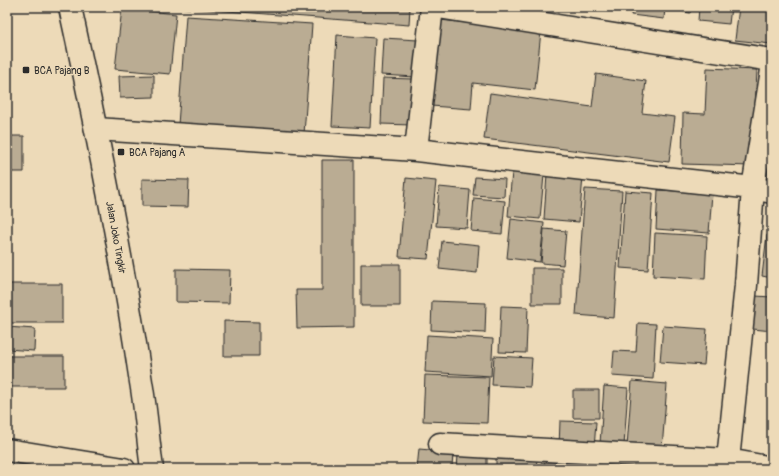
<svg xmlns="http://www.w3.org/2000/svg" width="779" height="476" viewBox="0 0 779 476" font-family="Pangolin,sans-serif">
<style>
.building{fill:#baac93;stroke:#2b2b2b}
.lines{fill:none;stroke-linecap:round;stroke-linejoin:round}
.minor-casing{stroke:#2b2b2b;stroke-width:25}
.secondary-casing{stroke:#2b2b2b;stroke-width:25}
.minor{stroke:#eddab8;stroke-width:22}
.secondary{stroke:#eddab8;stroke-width:22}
.poi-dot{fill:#2b2b2b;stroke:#eddab8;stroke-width:1.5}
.labels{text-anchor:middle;stroke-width:3;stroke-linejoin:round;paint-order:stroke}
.poi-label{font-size:10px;fill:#2b2b2b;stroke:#eddab8;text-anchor:start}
.street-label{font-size:10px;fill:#2b2b2b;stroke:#eddab8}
</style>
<rect width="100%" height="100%" fill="#eddab8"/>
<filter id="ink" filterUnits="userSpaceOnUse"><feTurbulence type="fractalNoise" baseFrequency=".025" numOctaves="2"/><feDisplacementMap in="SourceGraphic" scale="8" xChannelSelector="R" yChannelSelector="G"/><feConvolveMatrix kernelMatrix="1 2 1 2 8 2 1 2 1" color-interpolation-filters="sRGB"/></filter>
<g filter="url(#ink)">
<!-- building -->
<path class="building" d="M175 7H410L409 25Z
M632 7H665L664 19 631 15Z
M668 7H691L690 13 668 9Z
M699 7H731L729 24 698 21Z
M739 7H772L771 44 735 40Z
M122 8 176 14 170 74 115 69Z
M186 16 312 24 304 134 178 125Z
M440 20 541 31 535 90 473 83 471 109 431 106Z
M337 35 375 38 370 128 332 126Z
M383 38 418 40 416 77 381 75Z
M707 68 757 70 752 166 682 164 683 113 705 114Z
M596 74 646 81 642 113 675 117 669 162 484 139 490 93 592 107Z
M154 75V97L120 98 119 76Z
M383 78 413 79 411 125 381 124Z
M7 136H24V172H7Z
M322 160H354V327L297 328 296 290H322Z
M512 172 544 175 540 219 508 216Z
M547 174 583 177 579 222 544 219Z
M475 177 505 179 504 197 473 195Z
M406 178 436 181 428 259 399 257Z
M142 179 189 180 188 207 142 206Z
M439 187 470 190 467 228 436 226Z
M585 189 622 191 614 318 576 315Z
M658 190 712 193 709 233 656 229Z
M625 191 653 193 648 270 620 268Z
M474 198 505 201 502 234 471 231Z
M511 219 544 223 540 262 507 258Z
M544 229 566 231 563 265 541 263Z
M655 233 707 236 705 279 653 276Z
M767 235 772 236V278L762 276Z
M442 241 479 245 477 273 439 269Z
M361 264H400V306H361Z
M532 268H562V304H532Z
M176 269 230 270 229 303 176 302Z
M7 284H62V323H7Z
M755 296 772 297V331L753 329Z
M432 301 486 303 485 333 431 330Z
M501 306 528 307 526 353 499 352Z
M224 321 259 322V356H224Z
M638 323 656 324 653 379 612 376 614 351 636 352Z
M663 326 707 329 704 365 660 362Z
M7 327 35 329 34 351 7 349Z
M427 335 493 339 491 376 425 372Z
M7 356H64V387H7Z
M494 356 532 358 530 387 492 385Z
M425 375 489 377 487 423 423 421Z
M632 381 667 384 662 449 627 446Z
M604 386 628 388 624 446 600 444Z
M573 390H599V418H573Z
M560 421 596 422 594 449 559 447Z
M419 449 453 452 452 469H417Z
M458 455 487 456V469H457Z
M496 457 537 459 536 469H496Z
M541 463 581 464V469H541Z"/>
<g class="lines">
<defs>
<path id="minor" d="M438 7 772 60
M96 129 416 150 753 188 772 192
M416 150 432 7
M440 444 728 460 772 468
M7 450 124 469
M728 469V460L746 285 753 188 772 70"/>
<g id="secondary">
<path id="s1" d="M70 7C97 131 122 256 141 382 146 411 148 440 152 469"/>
</g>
</defs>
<!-- minor casing -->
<use href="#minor" class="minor-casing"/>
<!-- secondary casing -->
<use href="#secondary" class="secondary-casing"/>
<!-- minor -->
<use href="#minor" class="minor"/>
<!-- secondary -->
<use href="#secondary" class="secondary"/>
</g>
</g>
<!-- markers -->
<g class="poi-dot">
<rect x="22" y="66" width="8" height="8" rx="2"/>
<rect x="117" y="148" width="8" height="8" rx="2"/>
</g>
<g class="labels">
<!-- poi labels -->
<g class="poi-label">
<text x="34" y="74">BCA Pajang B</text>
<text x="129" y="156">BCA Pajang A</text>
</g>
<!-- street labels -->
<g class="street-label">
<text dy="4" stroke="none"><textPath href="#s1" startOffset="235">Jalan Joko Tingkir</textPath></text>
</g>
</g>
<!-- margin -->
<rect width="779" height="476" fill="none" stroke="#eddab8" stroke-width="24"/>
<rect x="12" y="12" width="755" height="452" fill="none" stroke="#2b2b2b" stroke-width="1.5" filter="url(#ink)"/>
</svg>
